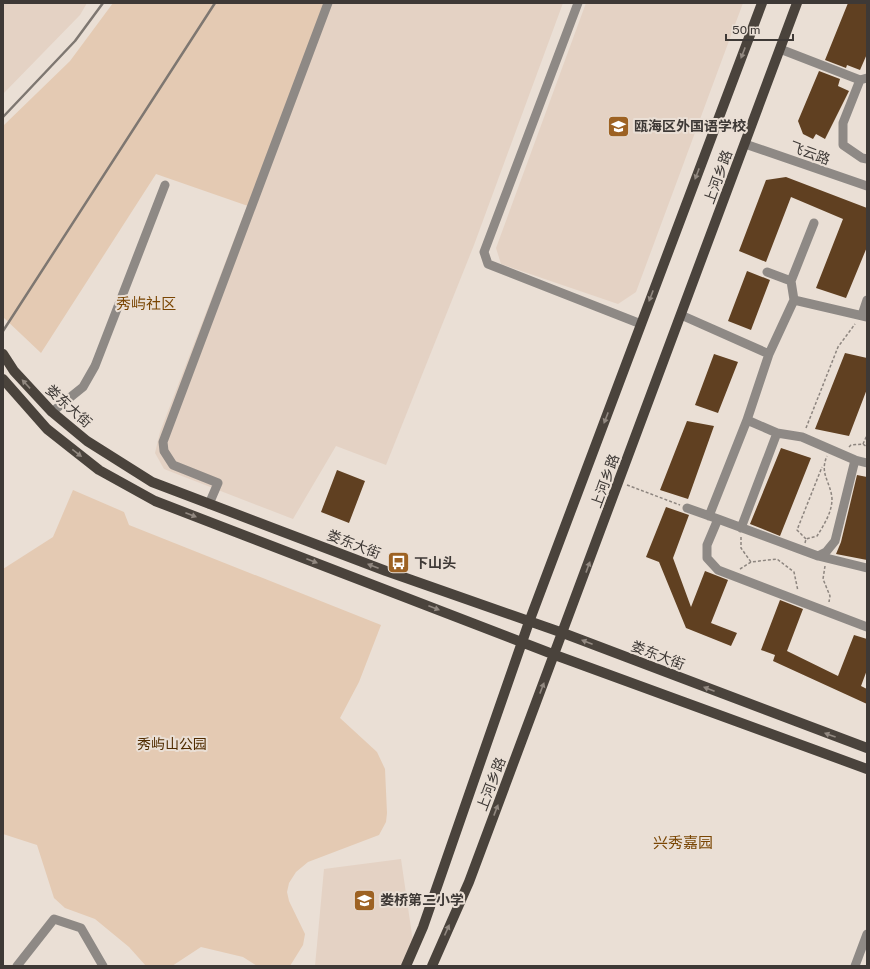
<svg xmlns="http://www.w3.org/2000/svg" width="870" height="969" viewBox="0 0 870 969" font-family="'Public Sans','Noto Sans SC',sans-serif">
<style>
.built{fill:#e4d2c4}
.green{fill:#e4cab3}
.building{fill:#604021}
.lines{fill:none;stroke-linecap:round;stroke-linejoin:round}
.path{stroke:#8d857f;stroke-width:1.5;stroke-dasharray:3 2;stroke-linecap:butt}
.minor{stroke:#8e8985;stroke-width:9}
.major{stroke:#4a433c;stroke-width:10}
.rail{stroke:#7e7771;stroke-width:2.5}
.oneway{fill:#928981}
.labels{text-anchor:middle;stroke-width:4;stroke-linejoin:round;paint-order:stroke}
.poi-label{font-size:14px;font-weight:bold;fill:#3e3936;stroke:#eadfd5;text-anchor:start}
.street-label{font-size:14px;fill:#3e3936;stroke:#eadfd5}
.park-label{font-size:14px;fill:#502c01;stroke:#eadfd5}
.neighbourhood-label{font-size:15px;fill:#7a4604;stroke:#eadfd5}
</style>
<rect width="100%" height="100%" fill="#eadfd5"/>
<!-- built -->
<path class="built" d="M3 3H87L80 15 3 94Z
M325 3H563L474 245 386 465 336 446 293 519 164 469 155 453 160 432Z
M586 3H743L636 292 618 304 501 264 496 248Z
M401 859 413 942 411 966H315L324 869Z"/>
<!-- green -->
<path class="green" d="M113 3H325L248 206 156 174 41 353 3 317V126L70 61Z
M73 490 124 512 129 525 381 625 359 682 340 718 377 752 385 769 387 813 386 822 379 835 308 862 296 872 289 883 287 892 289 901 305 934 303 945 290 966H257L243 957 201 947 172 966H146L129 947 95 919 65 908 54 898 37 845 3 834V569L53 537Z"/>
<!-- building -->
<path class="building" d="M848 3H867V54L860 70 847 65 846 68 825 60Z
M819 71 840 79 838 86 849 91 825 139 816 134 813 139 803 134 798 121Z
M786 177 867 208V247L846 298 816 288 843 219 791 197 766 262 739 251 766 180Z
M747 271 770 280 751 330 728 321Z
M845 353 867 358V389L849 436 815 429Z
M714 354 738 362 718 413 695 405Z
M687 421 714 426 688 499 660 490Z
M781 448 811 458 780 536 750 524Z
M337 470 365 481 349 523 321 512Z
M857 475 867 477V560L836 554 841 542Z
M666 507 689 515 673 558 691 607 705 571 728 580 711 623 737 633 731 646 686 628 659 562 646 557Z
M780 600 803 609 787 651 838 676 854 635 867 639V670L861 686 867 689V704L773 661 775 655 761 650Z"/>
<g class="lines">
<!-- path -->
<path class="path" d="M806 428 838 347 855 324
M863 444 867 435
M849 447 851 445 863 444 867 447
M627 485 680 505
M741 537V548L751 562
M806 539 797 530 822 467
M805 543 806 539 817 536C824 525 832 512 832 499 831 482 819 474 827 456
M825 566 823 579 830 596 829 602
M740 569 751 562 777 559 794 572 798 591"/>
<!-- minor -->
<path class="minor" d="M578 3 484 252 488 264 641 324
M780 49 860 80 867 78
M860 80 843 123V145L862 158 867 159
M745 144 867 186
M767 272 791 281
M794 300 867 317
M681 315 769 354
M862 315 867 300
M52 412 83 387 95 366 165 185
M747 420 777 433 802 437 855 460 867 463
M209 504 218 483 173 465 164 451 163 442 328 3
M687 508 718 519 707 545V558L718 570 867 627
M709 516 747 420 769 354 794 300 791 281 814 223
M718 519 818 556 826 552 835 541 855 460
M741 528 777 433
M818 556 867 568
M17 966 54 919 81 928 103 966
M855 966 867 934"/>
<!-- major -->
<path class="major" d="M3 354 14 371 52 412 87 441 152 482 386 571 563 633 867 748
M3 379 47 429 99 470 155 501 555 655 867 769
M406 966 423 927 529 622 762 3
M432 966 469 882 797 3"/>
<!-- rail -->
<path class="rail" d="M3 117 75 41 103 3
M3 331 215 3"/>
</g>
<!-- one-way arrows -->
<defs><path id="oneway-solid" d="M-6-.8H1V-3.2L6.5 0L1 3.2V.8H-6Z"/></defs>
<g class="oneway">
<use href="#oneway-solid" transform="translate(743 53) rotate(111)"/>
<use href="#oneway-solid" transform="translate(697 174) rotate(111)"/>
<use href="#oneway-solid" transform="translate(651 296) rotate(111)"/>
<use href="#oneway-solid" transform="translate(26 384) rotate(-133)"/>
<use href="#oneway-solid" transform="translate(606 418) rotate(111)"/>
<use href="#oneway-solid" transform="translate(77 453) rotate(38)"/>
<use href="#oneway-solid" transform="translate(191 515) rotate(21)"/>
<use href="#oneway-solid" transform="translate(312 561) rotate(21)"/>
<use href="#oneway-solid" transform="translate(373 566) rotate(-159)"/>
<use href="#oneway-solid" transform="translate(588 567) rotate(-70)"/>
<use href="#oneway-solid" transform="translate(434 608) rotate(21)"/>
<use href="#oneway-solid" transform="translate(587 642) rotate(-159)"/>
<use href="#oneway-solid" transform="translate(542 688) rotate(-69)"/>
<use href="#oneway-solid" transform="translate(709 689) rotate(-159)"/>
<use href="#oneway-solid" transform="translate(830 735) rotate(-160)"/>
<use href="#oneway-solid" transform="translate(496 810) rotate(-69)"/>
<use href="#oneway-solid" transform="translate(447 930) rotate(-66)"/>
</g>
<!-- icons -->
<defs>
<symbol id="school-square" viewBox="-11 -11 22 22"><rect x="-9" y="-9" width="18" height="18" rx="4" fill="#9d6223" stroke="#eadfd5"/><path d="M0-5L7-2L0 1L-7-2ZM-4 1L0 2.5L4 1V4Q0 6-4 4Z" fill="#fff"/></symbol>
<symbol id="bus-square" viewBox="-11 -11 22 22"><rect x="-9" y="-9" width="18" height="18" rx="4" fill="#9d6223" stroke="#eadfd5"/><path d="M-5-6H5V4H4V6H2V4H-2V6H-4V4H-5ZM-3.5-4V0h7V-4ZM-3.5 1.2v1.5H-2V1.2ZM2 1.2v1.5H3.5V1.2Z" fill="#fff"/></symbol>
</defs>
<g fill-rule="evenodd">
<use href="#school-square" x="606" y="114" width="25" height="25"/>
<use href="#bus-square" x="386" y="550" width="25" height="25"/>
<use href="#school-square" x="352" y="888" width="25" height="25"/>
</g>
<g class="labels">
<!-- poi labels -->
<g class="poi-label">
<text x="634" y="131">瓯海区外国语学校</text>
<text x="414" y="568">下山头</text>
<text x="380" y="905">娄桥第二小学</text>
</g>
<!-- street labels -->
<g class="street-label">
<text transform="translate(810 153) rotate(20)" y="5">飞云路</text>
<text transform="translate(718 177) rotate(-70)" y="5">上河乡路</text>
<text transform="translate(69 406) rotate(42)" y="5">娄东大街</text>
<text transform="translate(605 481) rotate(-70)" y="5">上河乡路</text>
<text transform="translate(354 544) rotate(21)" y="5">娄东大街</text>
<text transform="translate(658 655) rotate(21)" y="5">娄东大街</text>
<text transform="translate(491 784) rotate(-69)" y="5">上河乡路</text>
</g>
<!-- park labels -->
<g class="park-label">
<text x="172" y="749">秀屿山公园</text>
</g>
<!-- neighbourhood labels -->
<g class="neighbourhood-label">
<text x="146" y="309">秀屿社区</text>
<text x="683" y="848">兴秀嘉园</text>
</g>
</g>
<!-- border -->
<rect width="870" height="969" fill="none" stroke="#3e3936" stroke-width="8"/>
<!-- scale -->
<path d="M726 34v6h67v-6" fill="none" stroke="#3e3936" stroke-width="2"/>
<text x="732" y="34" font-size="12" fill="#3e3936" stroke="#eadfd5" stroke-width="3" paint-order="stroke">50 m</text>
</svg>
